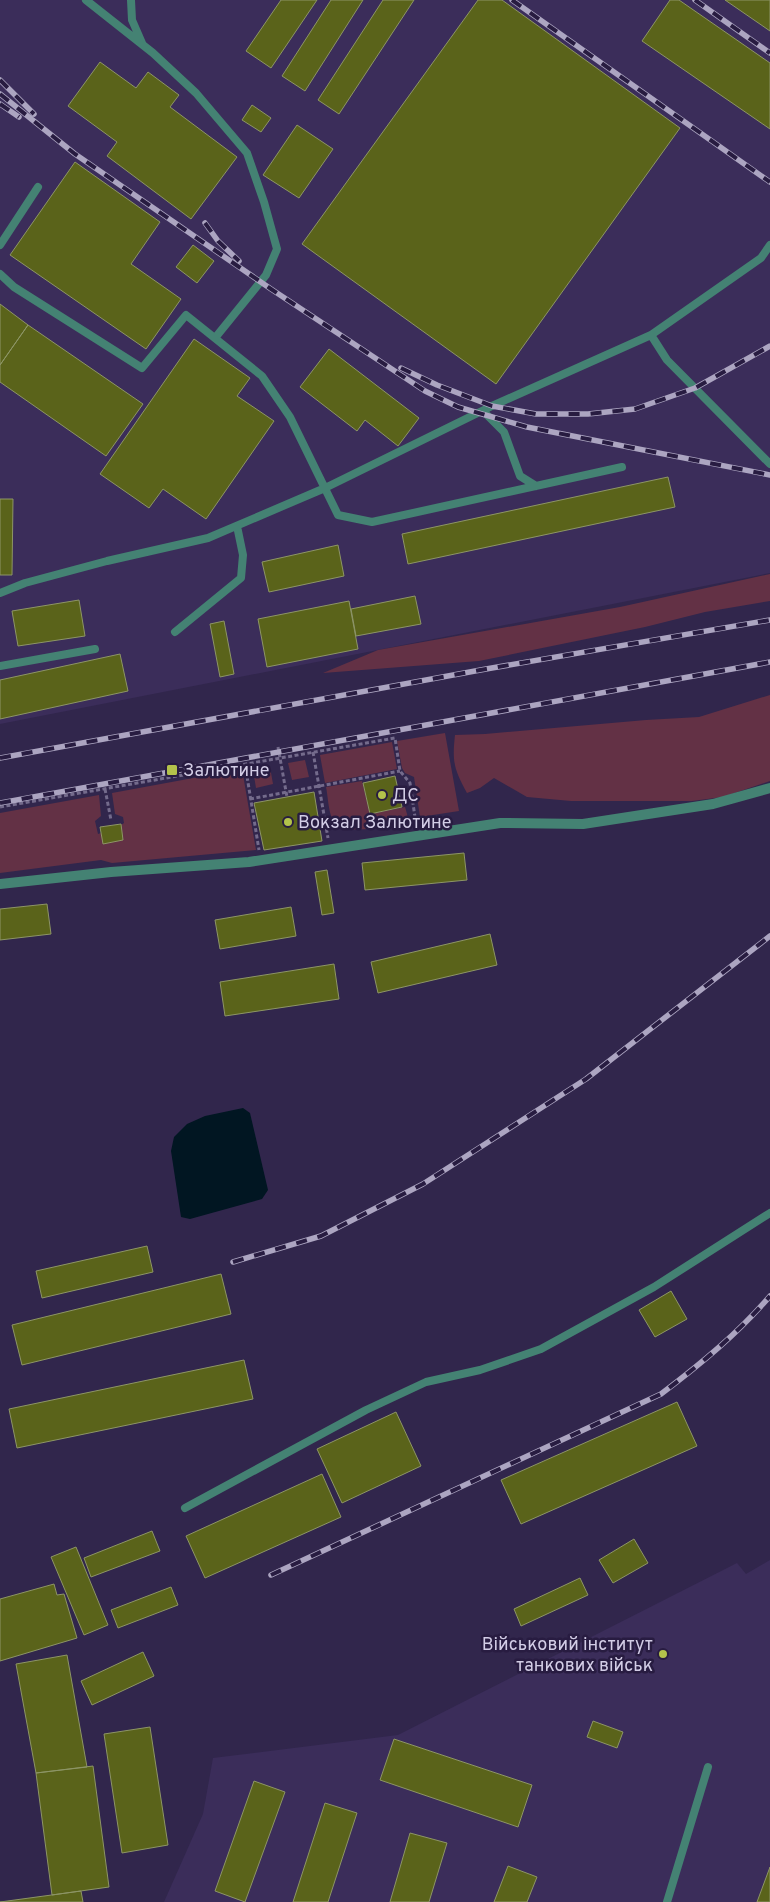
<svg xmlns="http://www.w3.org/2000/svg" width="770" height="1902" viewBox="0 0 770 1902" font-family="Overpass,sans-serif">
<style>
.built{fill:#3b2d5a}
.green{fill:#633145}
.water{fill:#011622}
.building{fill:#5a631a;stroke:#8d9566}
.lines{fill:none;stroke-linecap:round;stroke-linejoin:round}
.path{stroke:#746b8c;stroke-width:3;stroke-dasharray:4 2.5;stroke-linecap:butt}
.service{stroke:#448273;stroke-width:8}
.minor{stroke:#448273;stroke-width:10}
.rail-casing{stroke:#aca5c1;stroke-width:5.5}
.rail{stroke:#281c41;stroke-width:4;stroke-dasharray:11;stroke-linecap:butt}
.poi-dot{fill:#b3c24b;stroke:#281c41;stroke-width:2}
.labels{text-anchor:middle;stroke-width:5;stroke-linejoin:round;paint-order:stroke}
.poi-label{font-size:18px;fill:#d3cde6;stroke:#281c41;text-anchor:start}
</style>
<rect width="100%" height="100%" fill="#31264c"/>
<!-- built -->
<path class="built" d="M0 0H770V573L0 724Z
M770 1560V1902H164L203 1814 213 1758 398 1735 737 1563 746 1574Z"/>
<!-- green -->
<path class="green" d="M770 574V601L705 612 645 627 479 661 323 673 378 650 620 607Z
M770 695V781L723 797 692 801H571L527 797 494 778 480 788 467 793C454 769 452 762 455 735L485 734 646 720 699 717Z
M445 733 459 811 420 817 414 777 405 773 402 768 397 741Z
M392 742 397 769 325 783 320 755Z
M305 760 309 777 292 780 288 763Z
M270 767 273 784 256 788 253 770Z
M242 769 256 850 112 863 101 860 0 873V813L99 795 101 816 95 821 98 834 101 833 123 840 121 825 124 823 123 817 115 814 112 793Z
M362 781 370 814 405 807 409 821C389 824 344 840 332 818 328 809 328 796 326 787Z"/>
<!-- water -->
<path class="water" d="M243 1108 250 1113 268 1190 262 1199 190 1219 181 1217 171 1151 174 1137 187 1124 205 1116Z"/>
<!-- building -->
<path class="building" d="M281 0H317L271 68 246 51Z
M331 0H363L305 91 282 76Z
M383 0H414L339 114 318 100Z
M478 0H502L680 128 496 384 302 244Z
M670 0H679L770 63V129L642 41Z
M725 0H770V31Z
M100 62 136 88 148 72 179 95 170 107 237 157 191 219 107 156 117 142 68 106Z
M252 105 271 118 261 132 242 120Z
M297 125 333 149 299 198 263 175Z
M75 162 160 222 131 264 181 299 146 349 10 255Z
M193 245 214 261 197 283 176 267Z
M0 304 28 325 0 365Z
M28 325 143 404 106 456 0 382V365Z
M194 339 250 378 237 396 274 421 206 519 163 489 149 508 100 474Z
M329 349 419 418 398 446 365 420 357 431 300 387Z
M668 477 675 507 408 564 402 534Z
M0 499H13L12 575H0Z
M338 545 344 576 269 592 262 562Z
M415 596 421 624 356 636 351 609Z
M79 600 85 636 18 646 12 611Z
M349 601 358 649 267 667 258 619Z
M224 621 234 674 220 677 210 624Z
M120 654 128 691 0 719V680Z
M395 776 402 807 370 814 363 783Z
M314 792 322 841 264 850 254 803Z
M121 824 123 840 103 844 100 827Z
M464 853 467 880 365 890 362 863Z
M327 870 334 913 322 915 315 872Z
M47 904 51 934 0 940V909Z
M291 907 296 936 220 949 215 920Z
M490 934 497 965 378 993 371 962Z
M334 964 339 999 225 1016 220 982Z
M147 1246 153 1272 42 1298 36 1271Z
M221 1274 231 1314 22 1365 12 1325Z
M671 1291 687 1319 655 1337 639 1310Z
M244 1360 253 1399 17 1448 9 1409Z
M677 1402 697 1446 521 1524 501 1480Z
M396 1412 421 1466 342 1503 317 1449Z
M322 1474 341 1517 205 1578 186 1536Z
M152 1531 160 1551 91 1577 84 1558Z
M634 1539 648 1563 613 1583 599 1560Z
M76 1547 108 1625 84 1635 51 1557Z
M580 1578 588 1595 521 1626 514 1609Z
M54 1584 57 1595 64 1594 77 1638 0 1661V1599Z
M171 1587 178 1605 118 1628 111 1610Z
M143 1652 154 1676 92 1705 81 1681Z
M67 1655 87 1767 36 1773 16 1664Z
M593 1721 623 1732 617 1748 587 1737Z
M150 1727 168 1845 122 1853 104 1734Z
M394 1739 532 1785 518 1827 380 1780Z
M93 1766 109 1887 52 1895 36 1773Z
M254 1781 285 1792 245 1902 215 1891Z
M325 1803 357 1813 328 1902H293Z
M410 1833 447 1843 429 1902H390Z
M508 1866 537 1877 527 1902H494Z
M770 1867V1902H757Z
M81 1891 83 1902H0Z"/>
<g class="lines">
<!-- path -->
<path class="path" d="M278 747 287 797
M313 752 328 838
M245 764 259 850
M105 789 111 820
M250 799 400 771
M0 807 395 738 400 771 410 783 416 824"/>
<!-- service -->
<path class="service" d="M86 0 153 53 196 93 247 153 264 202 277 249 266 275 215 338
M131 0 132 20 142 43
M0 245 38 187
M0 274 14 287 142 368 186 315 262 376 290 417 338 515 372 522 622 467
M651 335 667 360 770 464
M483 411 504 432 520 476 536 486
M0 593 25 583 107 561 208 538 325 488 492 406 651 335 761 258 770 245
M175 632 241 578 243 555 237 526
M0 666 95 649
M185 1508 366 1410 426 1382 480 1370 541 1349 654 1287 770 1213
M667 1902 708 1767"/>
<!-- minor -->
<path class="minor" d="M0 884 111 872 249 862 500 823 583 824 713 804 770 788"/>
<defs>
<path id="rail" d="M512 0 770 182
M695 0 770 53
M0 80 34 114
M0 94 75 154 271 289 425 391 458 407 527 427 770 475
M0 104 19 117
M205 223 218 241 239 261
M401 368 437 385 492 406 536 414H588L635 409 695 388 770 346
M0 758 486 669 770 620
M0 803 770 662
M233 1262 321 1236 423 1184 586 1079 770 936
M271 1575 661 1394C702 1363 737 1334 770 1296"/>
</defs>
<!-- rail casing -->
<use href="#rail" class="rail-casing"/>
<!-- rail -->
<use href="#rail" class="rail"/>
</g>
<!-- markers -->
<g class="poi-dot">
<rect x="166" y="764" width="12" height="12" rx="2.5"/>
<circle cx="382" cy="795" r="5"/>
<circle cx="288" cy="822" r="5"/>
<circle cx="663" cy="1654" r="5"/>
</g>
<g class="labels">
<!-- poi labels -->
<g class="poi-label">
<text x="183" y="776">Залютине</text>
<text x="392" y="801">ДС</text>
<text x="298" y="828">Вокзал Залютине</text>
<text x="653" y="1650" text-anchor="end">Військовий інститут<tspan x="653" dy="21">танкових військ</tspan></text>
</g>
</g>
</svg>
